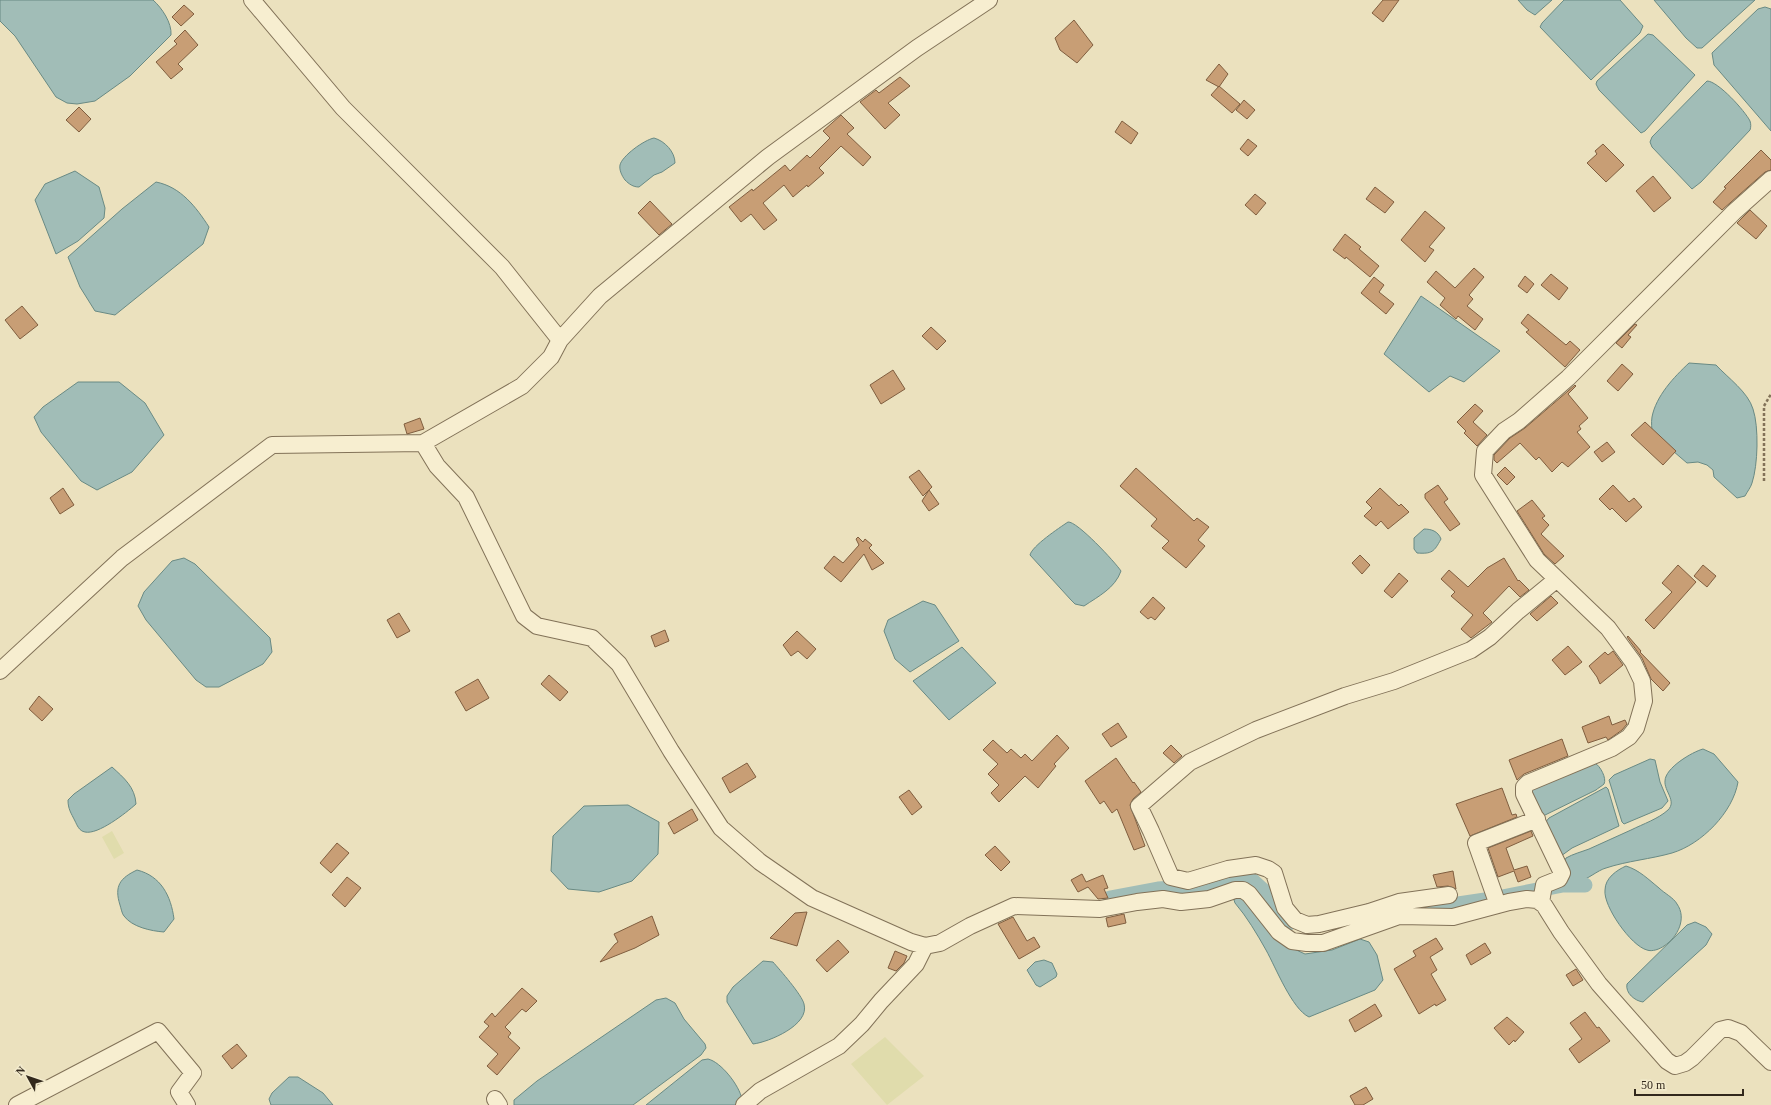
<svg xmlns="http://www.w3.org/2000/svg" width="1771" height="1105" viewBox="0 0 1771 1105" font-family="'Times New Roman',serif">
<style>
.farmland{fill:#e0dcac}
.water{fill:#a1bdb7;stroke:#698a84}
.lines{fill:none;stroke-linecap:round;stroke-linejoin:round}
.canal{stroke:#a1bdb7;stroke-width:15}
.building{fill:#c89e75;stroke:#805e3f}
.minor-casing{stroke:#827258;stroke-width:18}
.path{stroke:#827258;stroke-width:2.5;stroke-dasharray:3 2;stroke-linecap:butt}
.minor{stroke:#f7eed0;stroke-width:16}
</style>
<rect width="100%" height="100%" fill="#ebe1be"/>
<!-- farmland -->
<path class="farmland" d="M112 831 124 853 114 859 102 837Z
M885 1037 924 1076 887 1105 851 1064Z"/>
<!-- water -->
<path class="water" d="M0 0H153C162 8 172 23 171 35L130 76 95 101 77 104 67 103 56 97 15 36 0 21Z
M1518 0H1552L1535 15 1527 10Z
M1564 0H1620L1643 26 1640 33 1591 80 1540 27 1542 23Z
M1654 0H1755L1702 48H1697L1686 38Z
M1765 7 1771 9V131L1714 65 1712 53 1758 9Z
M1648 34 1653 35 1695 75 1645 131 1641 133 1599 90 1596 84 1597 81Z
M1707 81C1718 81 1745 111 1750 121 1751 124 1751 127 1750 130L1701 182 1692 189 1652 147 1650 142 1652 137Z
M654 138C665 141 675 152 675 163L662 172 654 175 639 187C633 187 629 184 625 180 622 176 619 170 620 165 622 156 644 140 654 138Z
M75 171 99 187 105 208 104 218 78 241 56 254 35 200 45 184Z
M156 182C181 187 196 207 209 227L203 244 115 315 95 311 80 287 68 257 122 209Z
M1421 296 1500 351 1464 382 1450 376 1429 392 1384 354Z
M1689 363 1716 365C1728 378 1748 392 1753 409 1759 427 1758 465 1752 483 1751 487 1747 492 1745 496L1737 498 1714 477 1713 470 1707 465 1698 462 1687 463 1652 433C1652 428 1651 423 1652 417 1656 396 1674 377 1689 363Z
M78 382H119L145 403 164 435 132 472 97 490 81 481 41 432 34 417 43 407Z
M1068 522C1077 521 1115 562 1121 571 1115 588 1099 596 1084 606L1075 604 1071 600 1030 555C1032 546 1059 528 1068 522Z
M1424 529C1431 529 1438 531 1441 539 1434 552 1432 554 1417 553L1414 549V538Z
M184 558 195 564 270 638 272 652 263 664 219 687H206L196 680 146 620 138 606 144 592 172 561Z
M923 601 935 605 959 641 910 672 895 659 884 631 888 620Z
M962 647 996 683 949 720 913 681Z
M1703 749 1714 754 1738 782C1733 812 1702 844 1672 853 1651 859 1627 861 1606 868 1598 870 1587 880 1576 883L1573 884 1568 878 1563 864 1566 858C1573 854 1581 852 1589 849 1603 843 1617 836 1631 830 1643 824 1658 819 1668 810 1677 801 1664 791 1665 781 1665 768 1692 752 1703 749Z
M1650 759 1655 760 1660 782 1668 801 1662 808 1624 824 1622 822 1609 780 1614 775Z
M1595 763C1600 766 1607 778 1604 784 1602 786 1598 788 1596 790L1541 817 1529 789Z
M112 767C124 778 135 787 136 804 126 813 98 835 85 832 79 831 77 825 75 821 71 813 68 809 68 800L74 794Z
M1606 787 1608 789 1619 826 1572 848 1561 856 1544 824 1549 818Z
M628 805 659 822 658 854 632 881 599 892 568 889 551 871 553 836 584 806Z
M1626 866C1639 870 1648 879 1659 888 1664 893 1674 898 1677 904 1687 918 1678 937 1664 946 1660 949 1652 952 1647 950 1631 946 1603 906 1605 890 1605 878 1617 870 1626 866Z
M137 870C161 876 171 896 174 919L164 932C151 931 132 927 124 916 122 914 121 908 120 905 114 886 120 878 137 870Z
M1237 896 1245 898 1292 948 1305 954 1332 950 1360 939 1369 942 1377 955 1383 980 1375 990 1309 1017C1292 1009 1276 968 1266 950 1257 934 1247 917 1235 903L1234 900Z
M1695 922 1706 927 1712 934 1706 945 1643 1002C1635 1001 1625 993 1627 984L1687 925Z
M1044 960 1052 963 1057 974 1056 977 1040 987 1036 985 1027 970 1035 962Z
M763 961 773 962C780 970 802 995 804 1004 810 1025 769 1042 753 1044L727 1002V996L733 987Z
M666 998 675 1003 684 1019 705 1044 706 1048 701 1055 633 1105H514V1100L537 1081 656 1000Z
M708 1059C721 1062 739 1085 742 1099L736 1105H646L702 1060Z
M289 1077H298L323 1093 333 1105H271L269 1099 272 1093Z"/>
<g class="lines">
<!-- canal -->
<path class="canal" d="M1110 898 1158 889 1174 888 1185 890 1203 889 1242 879 1253 881 1264 891 1289 923
M1393 914 1413 908 1438 907 1492 899 1563 885H1585"/>
</g>
<!-- building -->
<path class="building" d="M1383 0H1399L1383 22 1372 13Z
M184 5 194 14 181 26 172 17Z
M1074 20 1093 45 1077 63 1060 50 1055 38Z
M185 30 198 45 178 64 183 69 171 79 156 62 177 44 174 41Z
M1219 64 1228 74 1219 87 1206 80Z
M900 77 910 86 888 103 900 115 885 129 860 102 876 90 879 93Z
M1219 86 1240 104 1232 113 1211 95Z
M1244 100 1255 110 1247 119 1236 110Z
M79 107 91 119 79 132 66 120Z
M841 115 854 128 847 134 871 157 863 166 841 146 819 168 824 173 808 187 807 185 793 197 784 185 763 203 777 220 764 230 751 214 741 222 729 207 752 189 753 191 785 165 790 171 807 155 810 158 830 138 823 131Z
M1122 121 1138 133 1131 144 1115 132Z
M1248 139 1257 146 1248 156 1240 149Z
M1603 144 1624 165 1606 182 1587 163 1597 154 1595 151Z
M1761 150 1771 160V170L1765 172 1722 210 1713 202 1726 188 1724 187Z
M1653 176 1671 198 1654 212 1636 191Z
M1375 187 1394 202 1385 213 1366 199Z
M1255 194 1266 203 1256 215 1245 205Z
M650 201 672 224 659 235 638 213Z
M1750 210 1767 226 1756 239 1737 223Z
M1425 211 1445 228 1429 247 1434 250 1425 262 1401 240Z
M1345 234 1361 247 1359 249 1379 266 1370 277 1346 257 1345 259 1333 250Z
M1474 268 1484 277 1469 295 1473 299 1467 306 1483 319 1475 330 1458 316 1456 319 1440 305 1445 298 1427 282 1436 271 1455 288Z
M1551 274 1568 288 1559 300 1541 285Z
M1525 276 1534 284 1527 293 1518 286Z
M1374 277 1384 285 1379 292 1394 304 1386 314 1361 293Z
M22 306 38 325 20 339 5 320Z
M1528 314 1566 345 1570 341 1580 350 1565 367 1526 332 1529 330 1521 323Z
M1635 324 1637 325 1628 335 1631 337 1622 348 1616 343Z
M931 327 946 341 937 350 922 336Z
M1622 364 1633 374 1618 391 1607 381Z
M893 370 905 389 881 404 870 385Z
M1575 385 1576 386 1568 394 1588 418 1579 426 1581 429 1577 432 1590 447 1568 467 1562 462 1552 472 1539 457 1536 460 1520 443 1497 463 1494 460V455L1510 438 1525 428Z
M1475 404 1483 411 1473 422 1487 435 1477 446 1464 433 1466 431 1457 422Z
M420 418 424 429 407 434 404 424Z
M1645 422 1676 451 1663 465 1631 435Z
M1607 442 1615 452 1602 462 1594 452Z
M1505 467 1515 477 1507 485 1497 475Z
M1136 468 1194 521 1197 518 1209 527 1198 540 1205 546 1186 568 1162 548 1169 541 1151 526 1157 519 1120 486Z
M919 470 932 487 923 496 909 477Z
M1438 485 1448 499 1444 502 1460 524 1450 531 1425 498V494Z
M1613 485 1629 502 1634 498 1642 507 1626 522 1612 508 1610 510 1599 499Z
M63 488 74 505 60 514 50 498Z
M1380 488 1399 506 1401 504 1409 512 1388 529 1381 521 1376 526 1364 516 1372 508 1366 502Z
M929 490 939 504 929 511 922 501Z
M1532 500 1545 516 1542 518 1549 525 1541 534 1564 556 1555 564 1544 554 1517 511Z
M858 537 863 542 865 539 872 545 869 548 884 563 872 570 864 554 841 582 824 568 834 556 843 563 859 545 856 539Z
M1360 555 1370 565 1362 574 1352 563Z
M1504 558 1518 581 1519 580 1529 590 1520 597 1509 586 1483 613 1492 622 1471 638 1461 629 1473 615 1451 596 1455 592 1441 579 1449 570 1468 587 1487 568Z
M1678 565 1696 582 1654 629 1645 620 1672 592 1662 583Z
M1703 565 1716 576 1707 587 1694 576Z
M1399 573 1408 581 1392 598 1384 591Z
M1551 596 1558 603 1537 621 1530 614Z
M1153 597 1165 608 1155 620 1151 617 1148 619 1140 612Z
M399 613 410 631 397 638 387 620Z
M665 630 669 641 655 647 651 636Z
M797 631 816 649 807 659 798 651 791 656 783 645Z
M1628 636 1641 651 1640 652 1670 683 1663 691 1651 679 1642 658 1627 637Z
M1568 646 1582 662 1565 675 1552 660Z
M1613 651 1623 665 1600 684 1597 677 1589 666 1605 652 1608 655Z
M549 675 568 692 560 701 541 684Z
M478 679 489 698 466 711 455 692Z
M39 696 53 709 42 721 29 709Z
M1609 716 1612 725 1625 720 1627 724 1622 730 1608 740 1606 737 1588 743 1582 727Z
M1118 723 1127 737 1111 747 1102 734Z
M1057 735 1069 748 1054 764 1056 766 1038 788 1025 776 999 802 991 793 999 785 988 774 998 764 983 750 993 740 1007 753 1011 749 1021 758 1025 754 1032 761Z
M1562 739 1568 756 1524 774 1517 780 1509 760Z
M1171 745 1182 756 1174 763 1163 753Z
M1116 758 1133 783 1134 782 1141 792 1133 799 1130 805 1145 846 1134 850 1117 809 1112 813 1104 801 1100 804 1085 781Z
M747 763 756 777 730 793 722 778Z
M1502 788 1512 815 1516 814 1517 817 1470 836 1456 804Z
M909 790 922 807 912 815 899 797Z
M692 809 698 820 674 834 668 823Z
M1531 831 1533 836 1506 848 1514 870 1527 866 1531 877 1518 882 1514 871 1498 877 1488 848Z
M337 843 349 853 331 873 320 863Z
M995 846 1010 862 1001 871 985 855Z
M1453 871 1456 889 1448 886 1437 887 1433 875Z
M1082 874 1086 882 1103 875 1108 888 1104 889 1108 898 1098 899 1088 887 1078 892 1071 880Z
M347 877 361 888 345 907 332 895Z
M807 912 797 946 770 938 795 913Z
M1124 914 1126 923 1108 927 1106 918Z
M652 916 659 935 635 948 600 962 615 944 618 942 614 934Z
M1013 917 1027 941 1034 937 1040 947 1019 959 998 924Z
M1436 938 1443 949 1430 957 1437 970 1431 974 1446 1000 1436 1006 1435 1004 1419 1014 1394 969 1416 956 1413 951Z
M838 940 849 952 827 972 816 960Z
M1485 943 1491 953 1471 965 1466 955Z
M895 951 907 956 904 963 896 971 888 968Z
M1576 969 1583 980 1573 986 1566 975Z
M522 988 537 1001 526 1012 522 1009 505 1027 511 1033 508 1037 520 1048 497 1075 487 1066 498 1054 479 1037 489 1026 484 1022 492 1013 495 1017Z
M1375 1004 1382 1016 1355 1032 1349 1020Z
M1585 1012 1597 1028 1599 1027 1610 1041 1579 1063 1569 1049 1582 1039 1570 1023Z
M1507 1017 1524 1032 1515 1042 1514 1040 1509 1045 1494 1028Z
M237 1044 247 1056 232 1069 222 1056Z
M1366 1087 1373 1099 1363 1105H1355L1350 1096Z"/>
<g class="lines">
<defs>
<path id="minor" d="M252 0 343 108 502 267 560 340 600 296 768 157 917 48 989 0
M423 443 437 466 466 497 524 616 537 626 592 638 619 664 671 751 721 828 760 862 812 898 911 942 925 946 940 943 970 926 1014 906 1100 909 1137 902 1163 899 1181 902 1209 899 1235 890H1243L1249 894 1279 932 1292 941 1307 943H1323L1399 916 1453 917 1509 902 1527 899 1537 900 1544 905 1561 932 1599 984 1667 1061 1675 1066 1685 1063 1692 1058 1720 1030 1728 1028 1741 1033 1771 1062
M0 671 122 558 272 445 423 443 522 386 551 357 560 340
M1449 895 1399 902 1369 912 1319 924 1307 925 1295 920 1285 908 1274 873 1268 869 1256 865 1228 869 1188 881 1171 877 1151 831 1139 806 1190 762 1256 730 1345 696 1394 681 1471 650 1490 637 1518 611 1557 579
M1541 902 1544 885 1559 879 1562 873 1524 794V787L1528 783 1612 748 1629 737 1636 728 1644 701 1642 681 1633 662 1608 628 1537 560 1483 475 1485 451 1504 431 1519 421 1568 378 1734 212 1771 179
M1498 905 1476 843 1537 819
M495 1099 499 1105
M17 1105 158 1031 193 1073 179 1092 187 1105
M744 1105 760 1091 839 1046 862 1024 881 1001 916 964 925 946"/>
</defs>
<!-- minor casing -->
<use href="#minor" class="minor-casing"/>
<!-- path -->
<path class="path" d="M1764 481V406L1771 394"/>
<!-- minor -->
<use href="#minor" class="minor"/>
</g>
<!-- north arrow -->
<g transform="translate(28 1077) rotate(310)" stroke="#f3ebcd" stroke-width="3" paint-order="stroke">
<path d="M0-3L7 15L0 10L-7 15Z" fill="#32281c"/>
<text y="-6" font-size="11" font-weight="bold" text-anchor="middle" fill="#32281c">N</text>
</g>
<!-- scale -->
<path d="M1635 1089v6h108v-6" fill="none" stroke="#32281c" stroke-width="2"/>
<text x="1641" y="1089" font-size="12" fill="#32281c" stroke="#f3ebcd" stroke-width="3" paint-order="stroke">50 m</text>
</svg>
